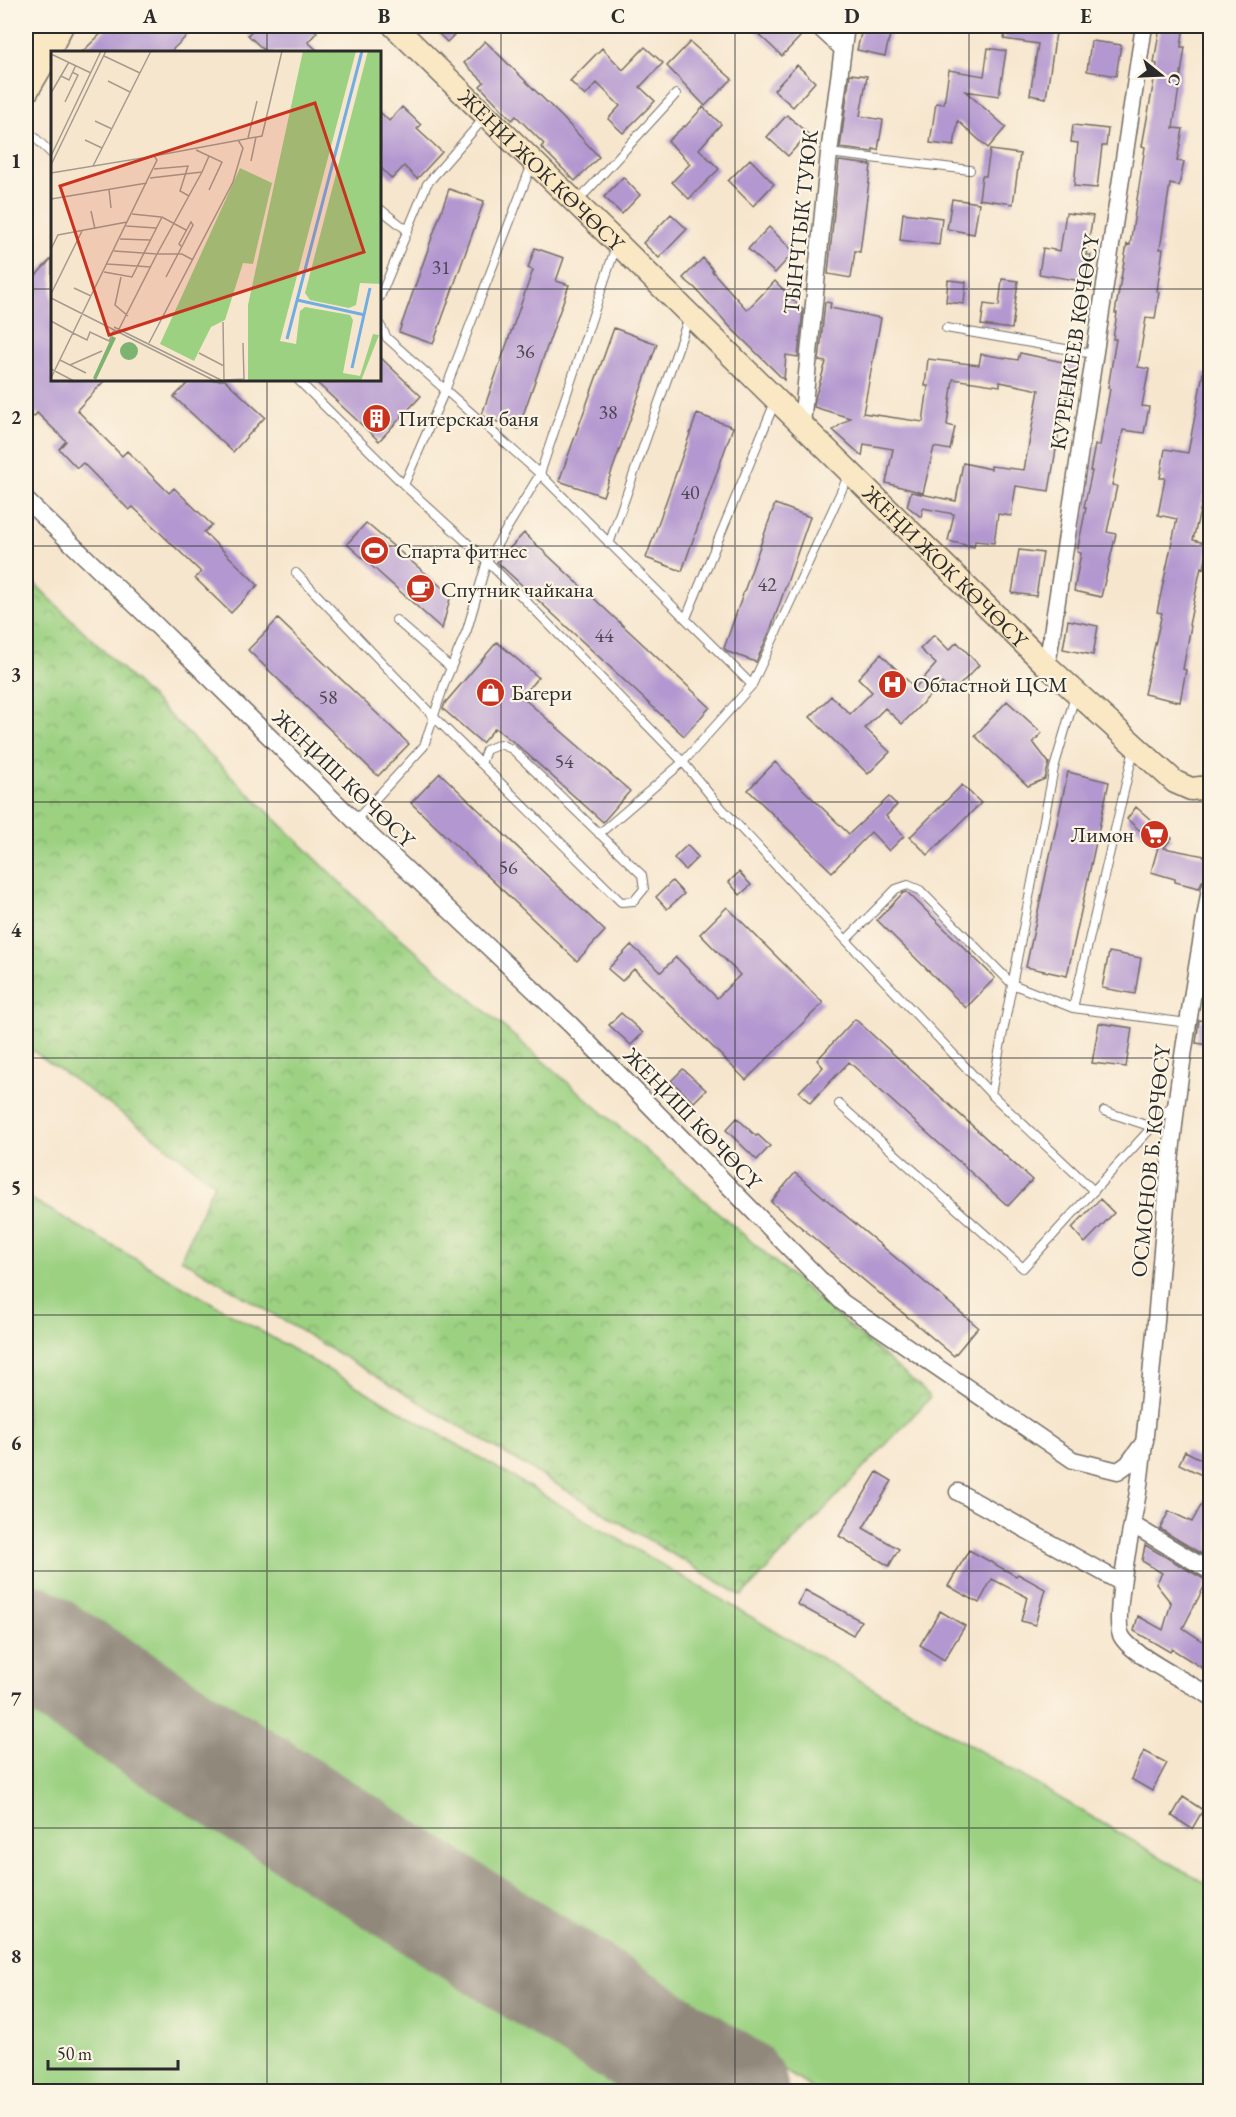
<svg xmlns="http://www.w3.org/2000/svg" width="1236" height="2117" viewBox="0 0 1236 2117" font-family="'EB Garamond',serif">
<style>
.green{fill:#9cd182;stroke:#647e56;stroke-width:1.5}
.park{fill:url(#park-crowns);stroke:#647e56;stroke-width:1.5}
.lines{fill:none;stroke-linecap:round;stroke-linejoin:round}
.runway{stroke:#91887c;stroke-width:117}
.building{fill:#b397d0}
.lane-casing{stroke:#726c64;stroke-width:10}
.street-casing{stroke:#726c64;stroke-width:19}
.secondary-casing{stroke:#726c64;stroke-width:25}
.lane{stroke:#fff;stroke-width:8}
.street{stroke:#fff;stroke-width:16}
.secondary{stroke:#fae7c3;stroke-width:22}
.grid{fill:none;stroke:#2b2b2b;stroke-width:1.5;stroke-opacity:0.55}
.labels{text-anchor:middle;stroke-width:4.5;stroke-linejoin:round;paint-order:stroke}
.number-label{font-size:20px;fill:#4d4654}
.street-label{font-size:22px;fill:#2b2b2b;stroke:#fcf5e5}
.poi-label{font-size:22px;fill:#2b2b2b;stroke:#fcf5e5;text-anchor:start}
.inset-river{fill:none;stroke:#71ade2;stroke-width:3}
.inset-road{fill:none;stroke:#a59b8d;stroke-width:1.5}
.view{fill:#c8321e;fill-opacity:0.15;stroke:#c8321e;stroke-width:3}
.inset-edge{fill:none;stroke:#2b2b2b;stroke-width:3}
.neatline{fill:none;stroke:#2b2b2b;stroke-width:2}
.grid-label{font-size:20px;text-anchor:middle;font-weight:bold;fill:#2b2b2b}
</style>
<defs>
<pattern id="park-crowns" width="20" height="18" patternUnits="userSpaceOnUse" patternTransform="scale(1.5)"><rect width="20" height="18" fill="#9cd182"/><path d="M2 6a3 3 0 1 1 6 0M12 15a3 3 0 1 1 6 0" fill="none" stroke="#7faa6b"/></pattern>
</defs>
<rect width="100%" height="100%" fill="#fcf5e5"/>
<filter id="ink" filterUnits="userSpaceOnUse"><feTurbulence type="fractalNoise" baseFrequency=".0167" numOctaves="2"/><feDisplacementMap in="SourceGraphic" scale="12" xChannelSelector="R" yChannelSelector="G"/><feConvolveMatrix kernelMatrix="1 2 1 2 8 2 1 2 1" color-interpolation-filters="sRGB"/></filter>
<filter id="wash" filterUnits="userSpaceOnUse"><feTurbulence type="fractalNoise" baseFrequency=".008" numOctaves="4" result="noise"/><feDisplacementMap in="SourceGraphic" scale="24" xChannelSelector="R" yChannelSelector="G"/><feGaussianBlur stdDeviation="1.35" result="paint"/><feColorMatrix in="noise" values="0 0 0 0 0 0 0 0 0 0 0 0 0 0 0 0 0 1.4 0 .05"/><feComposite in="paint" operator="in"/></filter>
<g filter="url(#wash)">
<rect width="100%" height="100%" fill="#f7e6ce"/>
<!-- green -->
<path class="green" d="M26 1196 400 1411 1210 1886V2091H816L26 1585Z
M26 1698 643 2091H26Z"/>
<!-- park -->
<path class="park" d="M26 575 366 908 929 1395 930 1398 742 1596 181 1259 214 1183 137 1124 26 1046Z"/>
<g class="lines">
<!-- runway -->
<path class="runway" d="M26 1642 730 2092"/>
</g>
<g id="blocks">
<!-- building -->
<path class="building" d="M109 26H197L170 52H82Z
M256 26H309L317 32 308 42 319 52H266L248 35Z
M431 26H463L447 42Z
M750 26H789L800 37 782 56Z
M1006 26H1057L1046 98 1030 95 1038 44 1004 39Z
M1160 26H1184L1181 47H1185L1173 128 1183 129 1177 161 1184 162 1179 186 1170 184 1160 249H1163L1157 291 1159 292 1155 319 1146 318 1138 367 1149 369 1142 406 1149 407 1144 433 1123 430 1112 485 1117 486 1107 532 1116 534 1101 597 1074 591 1081 553 1077 552 1086 508 1084 507 1092 471H1090L1095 445H1100L1110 389 1108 388 1116 339H1113L1117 313H1115L1127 244 1130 245 1145 147 1142 146 1157 64 1154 63Z
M862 29 890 35 885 56 857 50Z
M485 41 563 118 599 157 575 181 541 147 544 144 516 116 512 120 480 86 484 82 464 63Z
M1091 41 1121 45 1116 76 1087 71Z
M690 42 732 79 705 106 667 66Z
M645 47 663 63 640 87 655 101 623 133 608 119 620 106 597 83 585 96 570 81 602 48 623 70Z
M988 48 1006 51 999 96 965 91 1006 127 988 148 958 121 954 146 930 143 936 103 944 104 949 70 984 76Z
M797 65 815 82 793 107 774 90Z
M850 74 867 76 860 116 883 120 878 150 873 149V152L840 148Z
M402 107 421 125 417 129 442 152 417 179 404 166 392 179 380 167V112L389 121Z
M703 107 721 124 699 149 719 169 689 199 672 182 690 164 668 141 684 126 685 127Z
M787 115 808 134 788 156 767 137Z
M1073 125 1108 129 1106 146H1102L1097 188 1074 186 1078 143 1071 142Z
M990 150 1020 154 1013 204 979 199 982 176H986Z
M750 159 774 184 753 206 728 181Z
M839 161 871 165 860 252 855 251 851 278 828 274Z
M623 177 640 195 622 214 604 197Z
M449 189 484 201 433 344 399 332Z
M952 199 979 203 974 234 947 229Z
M903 213 942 218 939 245 900 240Z
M1066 213 1093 216 1086 255H1091L1087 282 1039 274 1043 248 1060 251Z
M671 214 687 229 659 258 643 243Z
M769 227 794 252 775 273 748 249Z
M535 248 564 258 556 281 569 285 518 429 487 418 482 414 533 270 528 268Z
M52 258V380H105L77 410 122 456 127 451 169 493 174 488 212 525 204 532 258 585 231 613 195 578 201 572 133 507 129 510 83 463 77 468 59 449 66 441 37 413 34 417 26 410V286Z
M703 258 713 270 712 271 747 310 775 281 803 310 798 357 786 355 784 380 731 328 695 288 683 278Z
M1002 279 1018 281 1012 329 981 325 984 304 999 306Z
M948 280 966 282 964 304 946 302Z
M825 302 831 303 830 308 881 318 863 413 923 422 928 386H925L928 359 979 365 981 354 1018 360 1020 353 1077 365 1070 397 1065 396 1049 491 1016 486 1011 516 998 514 994 543 975 541 974 547 948 541 954 514 923 508 921 517 907 506 911 492 956 501 963 463 991 469V466L1024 470 1039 390 1000 382V386L953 379 947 425 955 427 950 450 934 447 923 493 886 483 893 449 864 444 862 456 833 430 850 418 814 407 815 398 826 362 819 361Z
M614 328 657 344 603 496 559 481Z
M380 357 421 396 379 441 314 380H380Z
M1203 373 1210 374V486L1206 485 1193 540 1209 544 1204 568 1201 567 1189 625 1191 626 1183 669 1186 670 1180 702 1144 694 1162 613 1157 612 1177 519 1158 515 1165 478H1160L1165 449 1188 453Z
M191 380H225L265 417 233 452 174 397Z
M697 414 733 427 682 571 646 558Z
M775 504 810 517 770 631 756 662 728 652 724 648Z
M366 523 451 595 442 629 347 544Z
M524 533 710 707 684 736 497 562Z
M1019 550 1043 553 1036 596 1012 593Z
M278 619 409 744 378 776 248 650Z
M1068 620 1098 626 1093 655 1063 649Z
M934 635 949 650 957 642 979 665 952 693 942 683 902 724 885 708 865 728 890 752 868 774 810 717 831 696 850 714 872 692 858 678 881 654 915 688 936 664 920 649Z
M497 642 538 677 522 697 630 791 603 822 516 744 495 728 482 743 443 709 445 703Z
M1007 701 1042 733 1033 742 1049 763 1045 779 1028 786 975 736Z
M775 762 849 834 889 797 897 805 886 816 904 836 889 851 871 832 832 872 748 790Z
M1068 772 1109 782 1067 976 1026 967Z
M440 773 605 931 577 961 411 803Z
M962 785 981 803 928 855 910 837Z
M1136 807 1172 838 1164 848 1210 857V878L1202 881 1199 888 1175 882V879L1151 872 1158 847 1127 819Z
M687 845 698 857 685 870 674 858Z
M739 872 751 885 740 895 729 882Z
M672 881 684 894 667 909 656 897Z
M907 892 995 978 966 1008 877 920 903 893Z
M727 907 823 1003 746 1080 634 969 622 981 608 969 631 945 661 972 676 957 717 998 740 975 700 934Z
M1109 952 1141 958 1135 994 1102 988Z
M621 1013 643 1033 631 1045 609 1025Z
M855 1019 1032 1180 1008 1206 849 1062 810 1103 799 1092 823 1067 817 1060Z
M1199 1020 1210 1022V1045L1196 1043Z
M1099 1023 1132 1028 1126 1067 1092 1063Z
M683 1069 706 1090 694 1102 671 1081Z
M737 1118 756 1136 758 1135 770 1146 757 1160 726 1130Z
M795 1173 978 1327 954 1356 771 1202Z
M1100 1199 1114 1213 1085 1243 1072 1228Z
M1185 1451 1210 1464V1479L1179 1464Z
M877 1472 892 1481 863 1528 899 1549 889 1566 839 1536Z
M1210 1489V1559L1160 1529 1169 1511 1192 1522Z
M1145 1545 1207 1581 1183 1628 1210 1646V1673L1172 1649 1170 1652 1134 1631 1138 1616 1163 1630 1171 1603 1156 1584 1162 1573 1142 1561Z
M969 1550 1016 1576 1018 1574 1045 1589 1035 1625 1021 1621 1027 1597 992 1579 979 1603 948 1586Z
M805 1590 861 1621 853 1635 797 1604Z
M940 1611 965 1626 944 1660 920 1645Z
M1144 1751 1167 1763 1152 1791 1131 1779Z
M1183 1797 1203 1810 1192 1829 1172 1816Z"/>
</g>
</g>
<g filter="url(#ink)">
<use href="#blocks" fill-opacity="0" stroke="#726c64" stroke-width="1.5"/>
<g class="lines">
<defs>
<path id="lane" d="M1127 26 1144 29
M26 129 52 154
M829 153 970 170
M577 202 676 94
M380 209 407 230
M616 246 540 474 487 561 683 762 715 801 991 1094
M380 297 427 184 486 116
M380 325 387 338 540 474 752 685 683 762 599 834
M946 328 1094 354
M298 380 404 485 487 561 467 630 445 682 424 746 355 821
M404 485 446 388 532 164
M609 544 689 317
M296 573 434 717 621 902 634 901 644 889 642 875 512 749 500 744 486 750 481 764
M686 618 775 402
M396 620 451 668
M752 685 850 472
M1075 696 1054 768 991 1094 1094 1191
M846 940 896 889 908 885 920 890 1012 984 1073 1008 1134 749
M1073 1008 1188 1023
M839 1104 1023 1268 1175 1102
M1104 1111 1152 1127"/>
<path id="street" d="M818 26 842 48
M802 424 829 153 846 26
M26 500 156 625 355 821 571 1025 842 1302 1073 1460 1118 1471 1128 1464 1145 1441
M1047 666C1079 453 1113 239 1144 26
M1210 888C1199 958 1186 1028 1177 1099 1161 1229 1156 1361 1138 1492 1134 1518 1112 1616 1121 1635 1129 1654 1191 1684 1210 1696
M958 1492 1122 1583
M1133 1525 1210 1571"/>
<g id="secondary">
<path id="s1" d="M394 26 617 243 1047 666 1175 782 1191 789 1210 787"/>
<path d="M26 52 58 26"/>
<path d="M26 93 40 69 62 26"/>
</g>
</defs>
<!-- lane casing -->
<use href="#lane" class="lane-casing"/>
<!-- street casing -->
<use href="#street" class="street-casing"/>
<!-- secondary casing -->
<use href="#secondary" class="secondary-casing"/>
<!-- lane -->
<use href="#lane" class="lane"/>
<!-- street -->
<use href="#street" class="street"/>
<!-- secondary -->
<use href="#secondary" class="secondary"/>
</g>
</g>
<!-- grid -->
<path class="grid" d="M267 26V52M501 26V2092M735 26V2092M969 26V2092M26 289H52M380 289H1210M267 380V2092M26 546H1210M26 802H1210M26 1058H1210M26 1315H1210M26 1571H1210M26 1828H1210"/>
<!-- icons -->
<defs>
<symbol id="building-disc" viewBox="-11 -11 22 22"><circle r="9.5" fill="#c8321e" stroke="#fcf5e5"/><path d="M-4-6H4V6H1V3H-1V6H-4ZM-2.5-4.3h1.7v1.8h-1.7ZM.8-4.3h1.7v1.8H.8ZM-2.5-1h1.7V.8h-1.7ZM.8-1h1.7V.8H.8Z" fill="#fff"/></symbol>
<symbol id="stadium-disc" viewBox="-11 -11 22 22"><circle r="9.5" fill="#c8321e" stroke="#fcf5e5"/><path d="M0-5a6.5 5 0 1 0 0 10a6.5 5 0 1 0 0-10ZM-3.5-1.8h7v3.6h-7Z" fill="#fff"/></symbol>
<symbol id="cafe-disc" viewBox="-11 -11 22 22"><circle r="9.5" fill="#c8321e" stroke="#fcf5e5"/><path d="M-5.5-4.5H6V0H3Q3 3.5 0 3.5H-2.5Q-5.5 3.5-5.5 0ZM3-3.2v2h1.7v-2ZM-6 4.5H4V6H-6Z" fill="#fff"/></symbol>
<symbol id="hospital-disc" viewBox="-11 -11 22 22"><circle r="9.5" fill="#c8321e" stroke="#fcf5e5"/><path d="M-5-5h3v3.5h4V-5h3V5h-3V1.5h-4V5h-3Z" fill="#fff"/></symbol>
<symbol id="shop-disc" viewBox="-11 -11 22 22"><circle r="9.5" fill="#c8321e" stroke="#fcf5e5"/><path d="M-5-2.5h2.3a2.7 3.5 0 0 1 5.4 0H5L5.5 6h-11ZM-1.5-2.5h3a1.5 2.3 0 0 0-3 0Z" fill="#fff"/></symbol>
<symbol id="supermarket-disc" viewBox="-11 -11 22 22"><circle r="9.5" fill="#c8321e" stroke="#fcf5e5"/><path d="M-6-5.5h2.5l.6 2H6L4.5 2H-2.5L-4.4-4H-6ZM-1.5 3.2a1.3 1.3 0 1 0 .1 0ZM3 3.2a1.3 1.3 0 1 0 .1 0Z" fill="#fff"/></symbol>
</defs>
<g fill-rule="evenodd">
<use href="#building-disc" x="360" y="402" width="33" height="33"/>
<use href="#stadium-disc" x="358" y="534" width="33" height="33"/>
<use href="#cafe-disc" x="404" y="572" width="33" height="33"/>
<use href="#hospital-disc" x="876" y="668" width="33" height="33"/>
<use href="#shop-disc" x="474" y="676" width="33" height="33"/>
<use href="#supermarket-disc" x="1138" y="818" width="33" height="33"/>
</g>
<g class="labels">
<!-- number labels -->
<g class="number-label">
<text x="441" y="274">31</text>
<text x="525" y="358">36</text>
<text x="608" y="419">38</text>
<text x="690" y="499">40</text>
<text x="767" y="591">42</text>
<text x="604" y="642">44</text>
<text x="328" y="704">58</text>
<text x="564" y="768">54</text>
<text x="508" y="874">56</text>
</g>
<!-- street labels -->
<g class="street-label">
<text dy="8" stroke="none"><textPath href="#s1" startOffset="206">ЖЕҢИ ЖОК КӨЧӨСҮ</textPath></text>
<text transform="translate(800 222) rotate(-84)" y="8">ТЫНЧТЫК ТУЮК</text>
<text transform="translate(1074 342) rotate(-81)" y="8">КУРЕНКЕЕВ КӨЧӨСҮ</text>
<text dy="8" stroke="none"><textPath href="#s1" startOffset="772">ЖЕҢИ ЖОК КӨЧӨСҮ</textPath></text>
<text transform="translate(344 778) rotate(44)" y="8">ЖЕҢИШ КӨЧӨСҮ</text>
<text transform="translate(693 1118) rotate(46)" y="8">ЖЕҢИШ КӨЧӨСҮ</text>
<text transform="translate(1150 1161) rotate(-84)" y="8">ОСМОНОВ Б. КӨЧӨСҮ</text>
</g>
<!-- poi labels -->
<g class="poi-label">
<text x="398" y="426">Питерская баня</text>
<text x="396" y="558">Спарта фитнес</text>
<text x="441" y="597">Спутник чайкана</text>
<text x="913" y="692">Областной ЦСМ</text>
<text x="511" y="700">Багери</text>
<text x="1134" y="842" text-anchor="end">Лимон</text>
</g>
</g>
<!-- overview -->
<g transform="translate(51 51)">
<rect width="330" height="330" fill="#f7e6ce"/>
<path d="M252 0H305L229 290 245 293 249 260 254 256 299 264 302 269 292 322 309 325 322 283 328 284 310 330H197V254ZM317 0H330V233L309 232 305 254 298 257 259 249 254 242Z" fill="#9cd182"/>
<path d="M61 285 65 287 45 329 42 327ZM69 300a9 9 0 1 1 18 0a9 9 0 1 1-18 0Z" fill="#7db370"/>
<path d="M189 117 221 132 202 213 192 212 174 269 160 276 143 310 109 293Z" fill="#9cd182"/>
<path class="inset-river" d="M246 249 314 264M236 288 311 0M301 317 319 237"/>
<path class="inset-road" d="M0 3 40 22M53 5 89 22M10 25 18 29 25 14M57 30 79 41M0 42 18 11M14 51 27 24 21 21M44 70 61 78M197 87 206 50M34 89 51 97M145 99 171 111 158 139M0 105 50 0M103 105 211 85 231 0M200 110 205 86M0 114 55 0M42 115 100 0M103 118 137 115 129 140 138 145M0 122 103 105 106 109 0 327M99 127 151 121 158 105M58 138 60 157M0 148 96 132M40 160 44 178M81 163 110 166M75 175 105 177M69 188 99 189M0 198 7 184 76 171M63 200 106 203 151 121M56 213 100 216M53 221 81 226 111 166 135 179M70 226 64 254 77 265M115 226 127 203 142 174 140 171 128 193 131 196M23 237 40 245M0 243 31 180M0 247 164 330M0 270 22 282M172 271 173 329M63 276 172 330M67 280 106 203H131L142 209M22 282 36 289 39 281 58 290 63 279M98 292 182 131 192 97 187 89M148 302 173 315M9 309 35 322M19 314 51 300M0 318 23 330M173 329 193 328 192 292"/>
<path class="view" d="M264 52 313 201 58 284 9 135Z"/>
<rect width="330" height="330" class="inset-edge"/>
</g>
<!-- margin -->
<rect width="1236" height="2117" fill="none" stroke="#fcf5e5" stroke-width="66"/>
<!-- north arrow -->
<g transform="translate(1161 75) rotate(108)" stroke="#fcf5e5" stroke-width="4.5" paint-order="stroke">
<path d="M0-4.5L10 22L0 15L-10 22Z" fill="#2b2b2b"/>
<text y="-9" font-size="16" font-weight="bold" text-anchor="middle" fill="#2b2b2b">С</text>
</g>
<!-- scale -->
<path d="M48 2060v9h130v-9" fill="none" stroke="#2b2b2b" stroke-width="3"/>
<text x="57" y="2060" font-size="18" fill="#2b2b2b" stroke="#fcf5e5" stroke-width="4.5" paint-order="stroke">50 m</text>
<rect x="33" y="33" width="1170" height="2051" class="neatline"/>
<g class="grid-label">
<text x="150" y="23">A</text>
<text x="384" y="23">B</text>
<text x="618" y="23">C</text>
<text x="852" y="23">D</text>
<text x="1086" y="23">E</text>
<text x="16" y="168">1</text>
<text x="16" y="424">2</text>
<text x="16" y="681">3</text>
<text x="16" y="937">4</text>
<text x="16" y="1194">5</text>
<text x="16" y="1450">6</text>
<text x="16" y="1706">7</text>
<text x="16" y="1963">8</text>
</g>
</svg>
